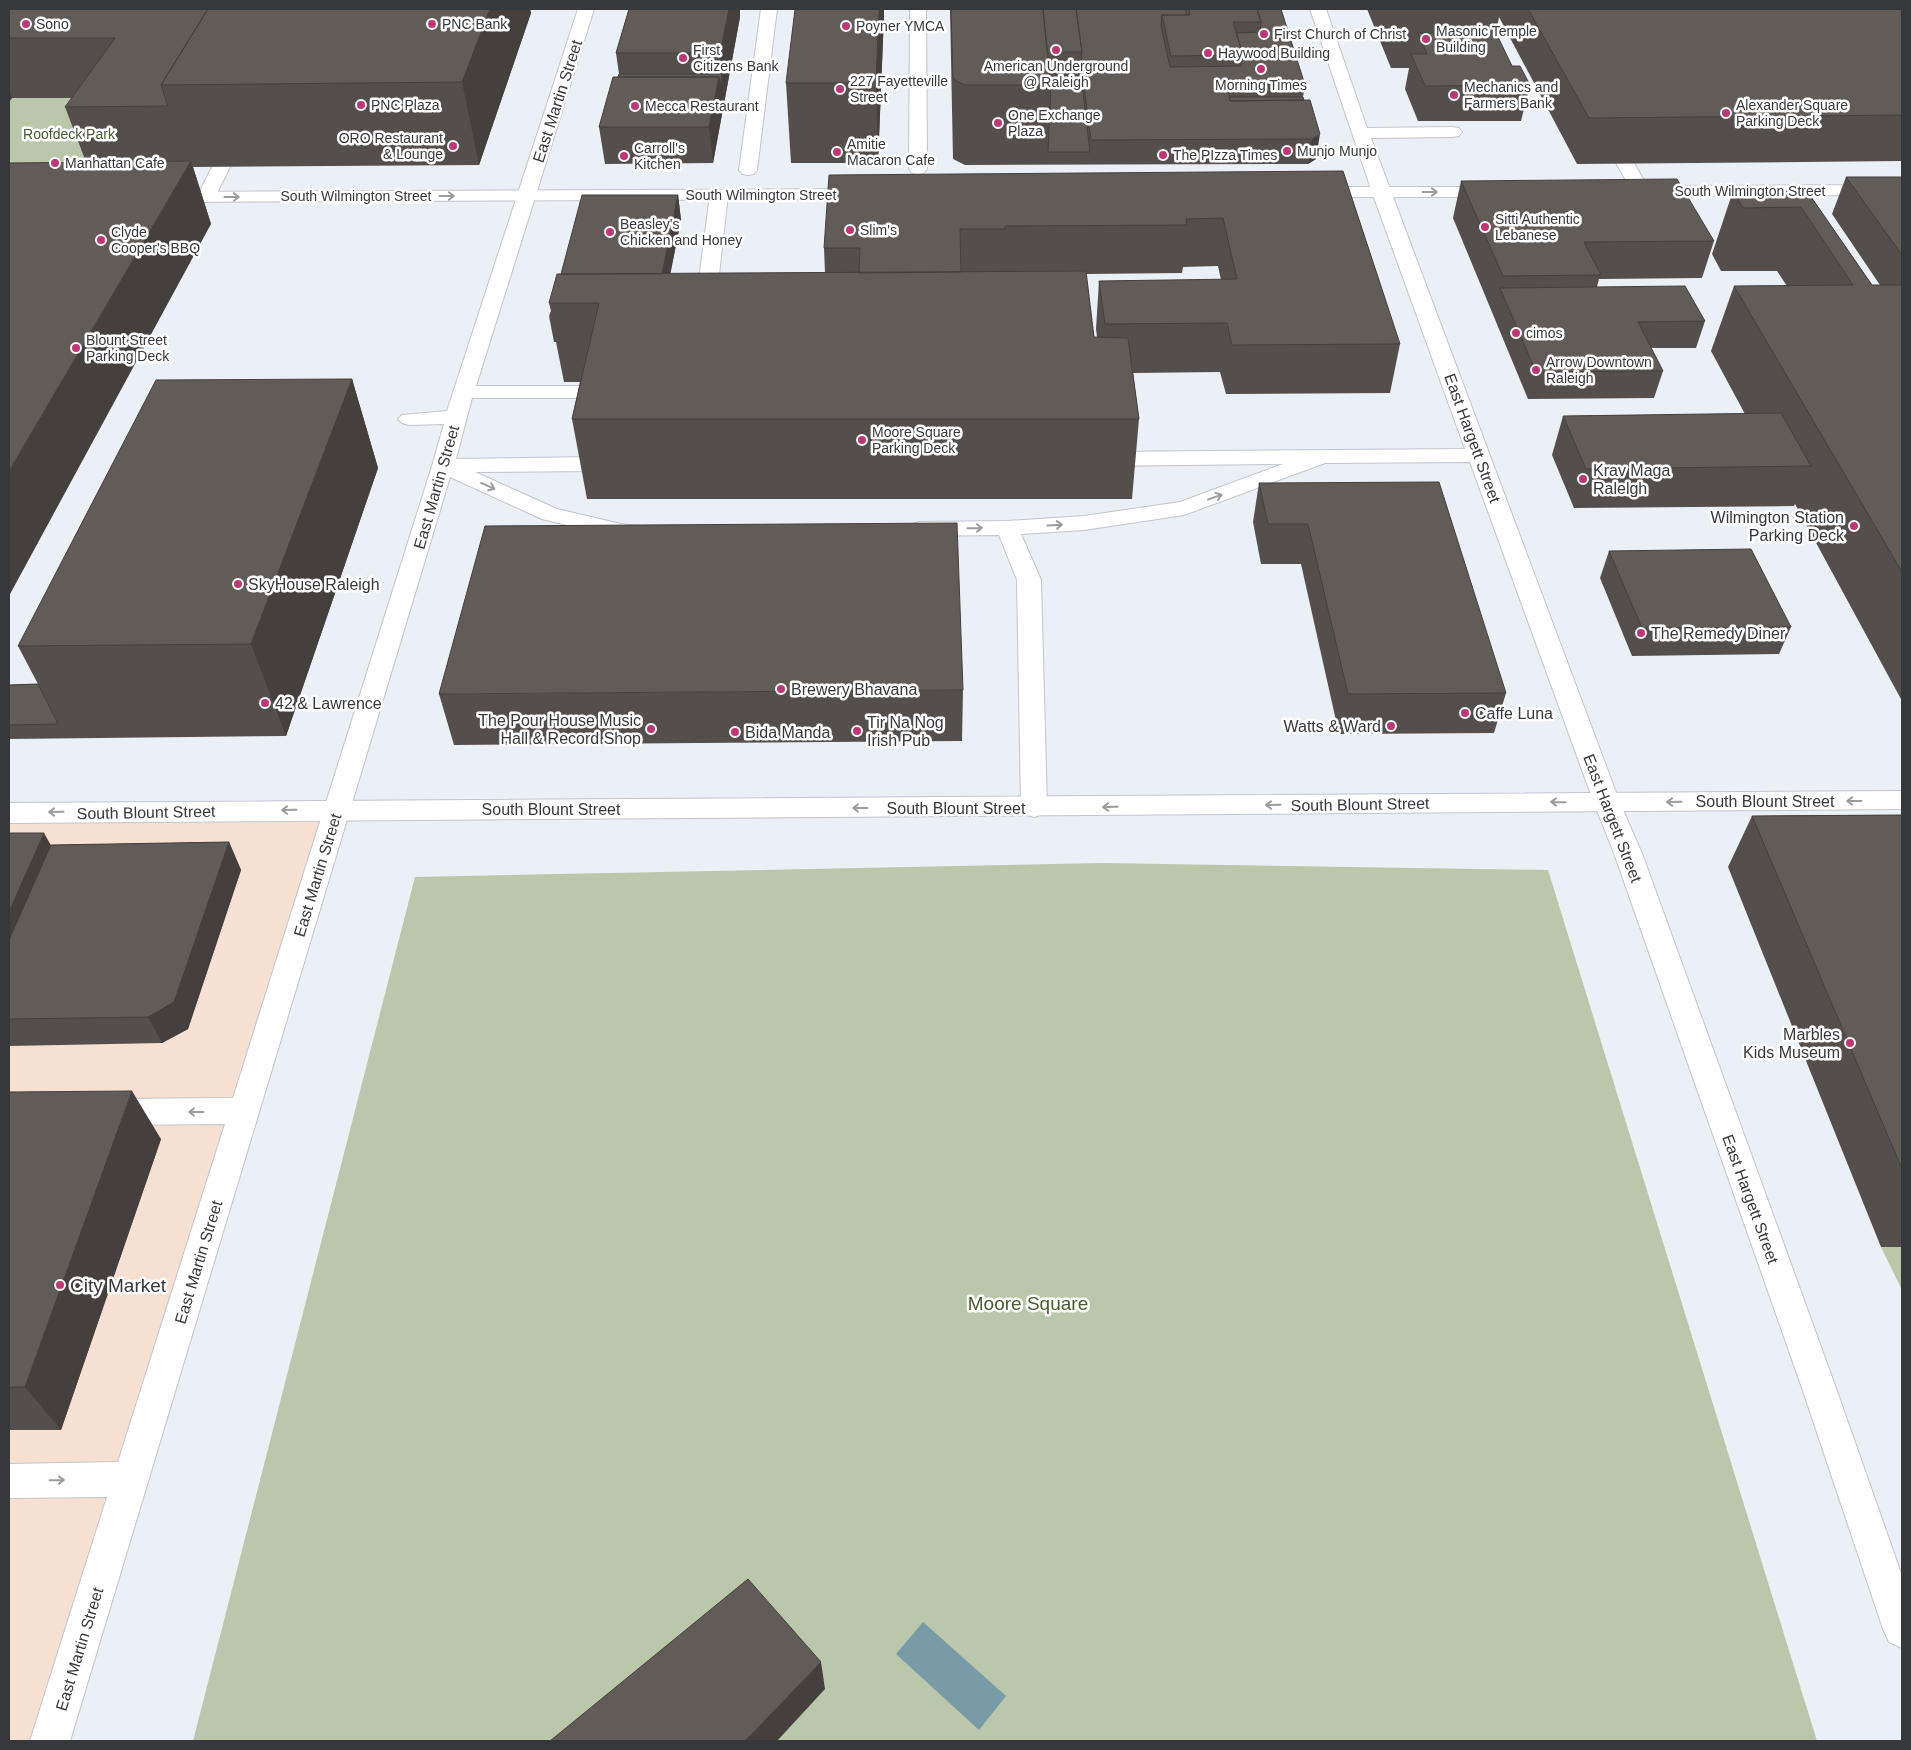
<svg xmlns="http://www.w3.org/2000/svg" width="1911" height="1750" viewBox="0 0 1911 1750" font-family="Helvetica,sans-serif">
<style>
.commercial{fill:#f5e0d2}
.green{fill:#bac7ab}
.water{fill:#799ba7}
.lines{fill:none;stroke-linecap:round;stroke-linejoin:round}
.minor-casing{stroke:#c2c5cc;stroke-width:2}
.major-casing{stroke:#c2c5cc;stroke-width:2}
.minor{fill:#fff;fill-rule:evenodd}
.major{fill:#fff;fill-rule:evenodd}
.wall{fill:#544f4c;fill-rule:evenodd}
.shaded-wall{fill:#45403e}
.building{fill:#625c58;stroke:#45403e}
.oneway{stroke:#9b9c9d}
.poi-dot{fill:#bf3674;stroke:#fff;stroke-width:2}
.labels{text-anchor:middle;stroke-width:5;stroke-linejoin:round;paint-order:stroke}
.far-poi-label{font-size:14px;fill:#37383b;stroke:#fff;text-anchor:start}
.far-park-label{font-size:14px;fill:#495b2e;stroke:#fff}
.far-street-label{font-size:14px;fill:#37383b;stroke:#fff}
.street-label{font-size:16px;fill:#37383b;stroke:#fff}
.poi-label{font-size:16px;fill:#37383b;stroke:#fff;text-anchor:start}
.near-poi-label{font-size:19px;fill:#37383b;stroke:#fff;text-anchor:start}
.near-park-label{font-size:19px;fill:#495b2e;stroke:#fff}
</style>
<rect width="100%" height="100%" fill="#ebeff6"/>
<!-- commercial -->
<path class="commercial" d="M337 810 49 1741H9V812Z"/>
<!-- green -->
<path class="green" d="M12 98H136L88 169 9 168V102Z
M1102 863 1548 870 1817 1741H193L415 877Z
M1902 1246V1290L1881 1247Z"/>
<!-- water -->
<path class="water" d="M923 1622 1006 1696 979 1730 896 1654Z"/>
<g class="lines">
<defs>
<path id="minor" d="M578 9H594L476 386H609L616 388 619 392 616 396 609 398H472L456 459 594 457 602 459 605 464 602 469 594 471 475 472 557 509 621 524 645 527 648 532 645 537 637 539 621 538 542 519 450 477 70 1741H30L107 1497 9 1498V1464L118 1462 225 1124 108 1125 97 1121 93 1112 97 1103 108 1099 233 1098 432 466 444 424 409 425 402 423 398 419 402 415 447 411Z
M761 9H777L757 170 754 174 748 175 742 174 739 170Z
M910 9H926L927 169 924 173 918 174 912 173 909 169Z
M1310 9H1326L1367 128 1453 127 1459 128 1462 132 1459 136 1453 137 1371 138 1620 803 1643 856 1837 1391 1902 1576V1648L1889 1642 1883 1629 1803 1391 1615 856 1594 803 1470 462 1325 463 1184 515 1084 530 1021 534 1041 580 1047 807 1043 814 1034 817 1025 814 1021 807 1017 580 999 535 920 536 912 534 909 529 912 524 920 522 1007 521 1084 516 1180 502 1283 464 1098 466 1090 464 1087 459 1090 454 1098 452 1465 449 1372 192Z
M1625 158 1631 159 1634 163 1650 191 1647 195 1641 196 1635 195 1632 191 1616 163 1619 159Z
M221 162 227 163 230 167 215 197 212 201 206 202 200 201 197 197 212 167 215 163Z
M719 190 725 191 728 195 715 310 712 314 705 316 698 314 695 310 710 195 713 191Z"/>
<path id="major" d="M1902 185V195L1646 196 1640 195 1637 191 1640 187 1646 186Z
M1314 187H1496L1502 188 1505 192 1502 196 1496 197H1314L1308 196 1305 192 1308 188Z
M866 189 872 190 875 194 872 198 866 199 166 202 160 201 157 197 160 193 166 192Z
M1902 791V809L9 823V803Z"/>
</defs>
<!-- minor casing -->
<use href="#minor" class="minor-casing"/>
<!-- major casing -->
<use href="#major" class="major-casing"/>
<!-- minor -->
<use href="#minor" class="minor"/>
<!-- major -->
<use href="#major" class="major"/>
</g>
<!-- wall -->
<path class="wall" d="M9 9H530L531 13 479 165 193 167 211 224 86 162 65 107 72 98H12L9 102Z
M629 9H740V17L713 163 605 164 599 127 618 77 619 74 616 53Z
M950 9H1281L1305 85 1303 97 1316 159 1308 164 965 165 953 159Z
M1367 9H1902V161L1577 164 1499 17 1496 33 1512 66 1530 85 1521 121H1418L1405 89 1409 68H1391Z
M884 15 878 163H791L786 83Z
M1343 171 1400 344 1390 393 1226 394 1220 372 1133 373 1139 419 1132 499H587L572 419 580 382H564L556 342H554L549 316 551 311 549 303 561 274 678 195 681 220 670 274 825 273 824 248ZM1218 266 1221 280 1099 281 1096 329 1097 337H1094L1086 274 1182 273 1183 267Z
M1846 177H1902V701L1795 504 1794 506 1574 508 1552 455 1563 416 1745 414 1711 351 1734 286H1787L1777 271H1721L1712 254 1733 191H1807L1872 285H1880L1832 214Z
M1461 181 1714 241 1702 278 1599 279 1597 287 1705 321 1696 348H1651L1663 371 1654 398 1528 399 1453 218Z
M352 379 378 468 286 736 9 739V685L38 684 18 646Z
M1259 483 1506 693 1494 733 1339 734 1301 564H1261L1253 522Z
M1609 551 1791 627 1779 654 1632 656 1600 578Z
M963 690 962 741 454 745 439 694Z
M1902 815V1247H1881L1728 867 1752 816Z
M9 833 51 845 229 842 241 870 188 1029 162 1043 9 1046Z
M9 1092 161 1139 61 1430H9Z"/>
<!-- shaded-wall -->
<path class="shaded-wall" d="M490 9H530L531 13 479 165 462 82Z
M729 9H740V17L725 98 720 53Z
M879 9H884V15L878 163 876 83Z
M722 74 725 98 713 163 709 127 719 77Z
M9 90 12 98 9 102Z
M1320 134 1316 159 1308 164 1312 139Z
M191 161 211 224 9 596V471Z
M678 195 681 220 657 342 653 315Z
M352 379 378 468 286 736 251 644Z
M44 833 66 872 9 1006V912Z
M229 842 241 870 188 1029 162 1043 148 1017Z
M132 1091 161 1139 61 1430 25 1387Z
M821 1662 825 1689 777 1741H745Z"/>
<!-- building -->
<path class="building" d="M9 9H208L161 85 168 106 65 107 115 38H9Z
M208 9H490L462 82 161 85Z
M629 9H729L720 53H616Z
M795 9H879L876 83H786Z
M951 9H1043L1051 85H965L953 79Z
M1043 9H1076L1082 52H1047Z
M1076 9H1185L1187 15H1162L1161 26 1170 67 1241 66 1243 55 1236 33 1260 32 1261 22 1257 9H1281L1305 85H1227L1230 101 1310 100 1320 134 1312 139 1091 140 1081 64 1082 52Z
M1189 9H1257L1261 22H1233L1243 55 1171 56 1162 15H1190Z
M1528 9H1902V115L1589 118Z
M1418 33H1496L1512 66H1520L1530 85 1425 86 1411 54H1427Z
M619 74H722L720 88 719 77H618Z
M1050 75H1081L1090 152H1048L1051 85Z
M613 77H719L709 127H599Z
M1230 97H1303L1304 100 1230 101Z
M191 161 9 471V163Z
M1343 171 1400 344 1232 345 1227 323 1105 324 1099 281 1237 279 1223 218 1186 219 1187 225 1005 226V229H960L961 272 859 273 860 248H824L829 175Z
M1846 177H1902V255Z
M1677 179 1714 241 1584 242 1601 275 1503 276 1461 181Z
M1733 191H1807L1872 285H1902V572L1734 286 1853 285 1801 207 1743 208Z
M582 195H678L662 274H561Z
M1086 271 1094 337 1128 338 1139 419H572L599 303H549L557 274Z
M1685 286 1705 321 1638 322 1663 371 1536 372 1500 288Z
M352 379 251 644 18 646 156 380Z
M1781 413 1811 466 1586 469 1563 416Z
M1439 482 1506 693 1348 694 1308 524H1268L1259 483Z
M957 523 963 690 439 694 485 526Z
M1751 549 1791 627 1642 628 1609 551Z
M38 684 58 724 9 725V685Z
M1902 815V1169L1752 816Z
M9 833H44L9 912Z
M229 842 174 1002 148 1017 9 1019V940L51 845Z
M132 1091 25 1387H9V1092Z
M748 1579 821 1662 745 1741H550Z"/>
<!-- one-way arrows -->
<defs><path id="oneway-shaft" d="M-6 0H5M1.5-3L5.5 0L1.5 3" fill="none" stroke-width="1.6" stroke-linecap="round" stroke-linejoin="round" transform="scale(1.25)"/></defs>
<g class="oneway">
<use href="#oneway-shaft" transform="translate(1430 192)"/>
<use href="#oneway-shaft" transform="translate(447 196)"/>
<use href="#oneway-shaft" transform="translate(232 197)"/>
<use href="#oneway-shaft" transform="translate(488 486) rotate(24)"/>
<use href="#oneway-shaft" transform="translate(1215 497) rotate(-20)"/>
<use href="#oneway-shaft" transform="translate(1055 525) rotate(-3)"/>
<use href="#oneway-shaft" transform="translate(975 528) rotate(-1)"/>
<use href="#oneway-shaft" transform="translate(1854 801) rotate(180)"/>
<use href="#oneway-shaft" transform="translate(1558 802) rotate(-179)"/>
<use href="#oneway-shaft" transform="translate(1674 802) rotate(179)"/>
<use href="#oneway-shaft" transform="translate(1273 805) rotate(179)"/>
<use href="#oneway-shaft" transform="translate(1110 807) rotate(179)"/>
<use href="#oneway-shaft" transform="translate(860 808) rotate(180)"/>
<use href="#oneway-shaft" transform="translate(289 810) rotate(179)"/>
<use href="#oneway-shaft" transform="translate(56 812) rotate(179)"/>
<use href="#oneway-shaft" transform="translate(196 1112) rotate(180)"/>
<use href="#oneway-shaft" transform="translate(57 1480) rotate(-1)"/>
</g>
<!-- markers -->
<g class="poi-dot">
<circle cx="26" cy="24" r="5"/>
<circle cx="432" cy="24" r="5"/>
<circle cx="846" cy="26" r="5"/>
<circle cx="1264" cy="34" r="5"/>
<circle cx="1426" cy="39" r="5"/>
<circle cx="1056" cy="50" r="5"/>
<circle cx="1208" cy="53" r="5"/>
<circle cx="683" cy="58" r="5"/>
<circle cx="1261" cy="69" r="5"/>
<circle cx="840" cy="89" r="5"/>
<circle cx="1454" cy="95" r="5"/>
<circle cx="361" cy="105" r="5"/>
<circle cx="635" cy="106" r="5"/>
<circle cx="1726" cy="113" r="5"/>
<circle cx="998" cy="123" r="5"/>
<circle cx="453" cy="146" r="5"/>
<circle cx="1287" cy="151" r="5"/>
<circle cx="837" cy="152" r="5"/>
<circle cx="1163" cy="155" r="5"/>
<circle cx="624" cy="156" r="5"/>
<circle cx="55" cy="163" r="5"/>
<circle cx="1485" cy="227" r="5"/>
<circle cx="850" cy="230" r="5"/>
<circle cx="610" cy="232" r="5"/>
<circle cx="101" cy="240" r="5"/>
<circle cx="1516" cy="333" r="5"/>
<circle cx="76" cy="348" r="5"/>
<circle cx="1536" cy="370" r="5"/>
<circle cx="862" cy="440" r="5"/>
<circle cx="1583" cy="479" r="5"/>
<circle cx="1854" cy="526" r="5"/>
<circle cx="238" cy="584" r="5"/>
<circle cx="1641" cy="633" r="5"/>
<circle cx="781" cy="689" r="5"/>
<circle cx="265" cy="703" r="5"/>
<circle cx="1465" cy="713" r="5"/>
<circle cx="1391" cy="726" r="5"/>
<circle cx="651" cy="729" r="5"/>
<circle cx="857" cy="731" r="5"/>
<circle cx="735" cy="732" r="5"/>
<circle cx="1850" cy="1043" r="5"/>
<circle cx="60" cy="1285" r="5"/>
</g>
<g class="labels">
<!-- far-poi labels -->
<g class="far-poi-label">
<text x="36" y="29">Sono</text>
<text x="442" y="29">PNC Bank</text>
<text x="856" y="31">Poyner YMCA</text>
<text x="1436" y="36">Masonic Temple<tspan x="1436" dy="16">Building</tspan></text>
<text x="1274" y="39">First Church of Christ</text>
<text x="693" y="55">First<tspan x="693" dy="16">Citizens Bank</tspan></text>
<text x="1218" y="58">Haywood Building</text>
<text x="1056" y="71" text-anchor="middle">American Underground<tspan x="1056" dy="16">@ Raleigh</tspan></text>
<text x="850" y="86">227 Fayetteville<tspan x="850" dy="16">Street</tspan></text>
<text x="1261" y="90" text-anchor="middle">Morning Times</text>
<text x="1464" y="92">Mechanics and<tspan x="1464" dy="16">Farmers Bank</tspan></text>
<text x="371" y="110">PNC Plaza</text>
<text x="1736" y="110">Alexander Square<tspan x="1736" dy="16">Parking Deck</tspan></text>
<text x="645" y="111">Mecca Restaurant</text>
<text x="1008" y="120">One Exchange<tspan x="1008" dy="16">Plaza</tspan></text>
<text x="443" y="143" text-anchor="end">ORO Restaurant<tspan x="443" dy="16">&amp; Lounge</tspan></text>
<text x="847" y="149">Amitie<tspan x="847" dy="16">Macaron Cafe</tspan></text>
<text x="634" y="153">Carroll's<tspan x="634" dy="16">Kitchen</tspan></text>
<text x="1297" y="156">Munjo Munjo</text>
<text x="1173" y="160">The PIzza Times</text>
<text x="65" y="168">Manhattan Cafe</text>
<text x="1495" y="224">Sitti Authentic<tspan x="1495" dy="16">Lebanese</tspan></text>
<text x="620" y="229">Beasley's<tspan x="620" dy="16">Chicken and Honey</tspan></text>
<text x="860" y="235">Slim's</text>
<text x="111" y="237">Clyde<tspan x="111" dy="16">Cooper's BBQ</tspan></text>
<text x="1526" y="338">cimos</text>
<text x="86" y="345">Blount Street<tspan x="86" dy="16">Parking Deck</tspan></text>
<text x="1546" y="367">Arrow Downtown<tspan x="1546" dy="16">Raleigh</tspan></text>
<text x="872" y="437">Moore Square<tspan x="872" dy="16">Parking Deck</tspan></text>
</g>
<!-- far-park labels -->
<g class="far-park-label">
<text x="69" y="139">Roofdeck Park</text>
</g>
<!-- far-street labels -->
<g class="far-street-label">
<text x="1750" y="196">South Wilmington Street</text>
<text x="761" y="200">South Wilmington Street</text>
<text x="356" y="201">South Wilmington Street</text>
</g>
<!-- street labels -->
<g class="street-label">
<text transform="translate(557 101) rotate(-72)" y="6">East Martin Street</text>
<text transform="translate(1473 438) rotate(70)" y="6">East Hargett Street</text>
<text transform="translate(436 487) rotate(-74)" y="6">East Martin Street</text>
<text x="1765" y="807">South Blount Street</text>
<text transform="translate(1360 804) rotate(-1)" y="6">South Blount Street</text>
<text x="956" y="814">South Blount Street</text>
<text x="551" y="815">South Blount Street</text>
<text transform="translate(146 812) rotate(-1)" y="6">South Blount Street</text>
<text transform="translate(1613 818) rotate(69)" y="6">East Hargett Street</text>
<text transform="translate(317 875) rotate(-73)" y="6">East Martin Street</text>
<text transform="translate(1751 1199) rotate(70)" y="6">East Hargett Street</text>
<text transform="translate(198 1262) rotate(-73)" y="6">East Martin Street</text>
<text transform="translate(79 1649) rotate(-73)" y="6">East Martin Street</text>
</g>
<!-- poi labels -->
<g class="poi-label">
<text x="1593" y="476">Krav Maga<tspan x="1593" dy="18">Ralelgh</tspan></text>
<text x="1844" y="523" text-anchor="end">Wilmington Station<tspan x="1844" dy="18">Parking Deck</tspan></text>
<text x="248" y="590">SkyHouse Raleigh</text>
<text x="1651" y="639">The Remedy Diner</text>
<text x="791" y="695">Brewery Bhavana</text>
<text x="275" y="709">42 &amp; Lawrence</text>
<text x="1475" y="719">Caffe Luna</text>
<text x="641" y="726" text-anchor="end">The Pour House Music<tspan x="641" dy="18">Hall &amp; Record Shop</tspan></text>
<text x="867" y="728">Tir Na Nog<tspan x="867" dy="18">Irish Pub</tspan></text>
<text x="1381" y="732" text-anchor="end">Watts &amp; Ward</text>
<text x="745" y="738">Bida Manda</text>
<text x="1840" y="1040" text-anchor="end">Marbles<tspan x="1840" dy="18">Kids Museum</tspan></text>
</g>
<!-- near-poi labels -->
<g class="near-poi-label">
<text x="70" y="1292">City Market</text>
</g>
<!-- near-park labels -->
<g class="near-park-label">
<text x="1028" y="1310">Moore Square</text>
</g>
</g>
<!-- border -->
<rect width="1911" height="1750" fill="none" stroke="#37383b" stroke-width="20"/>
</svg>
